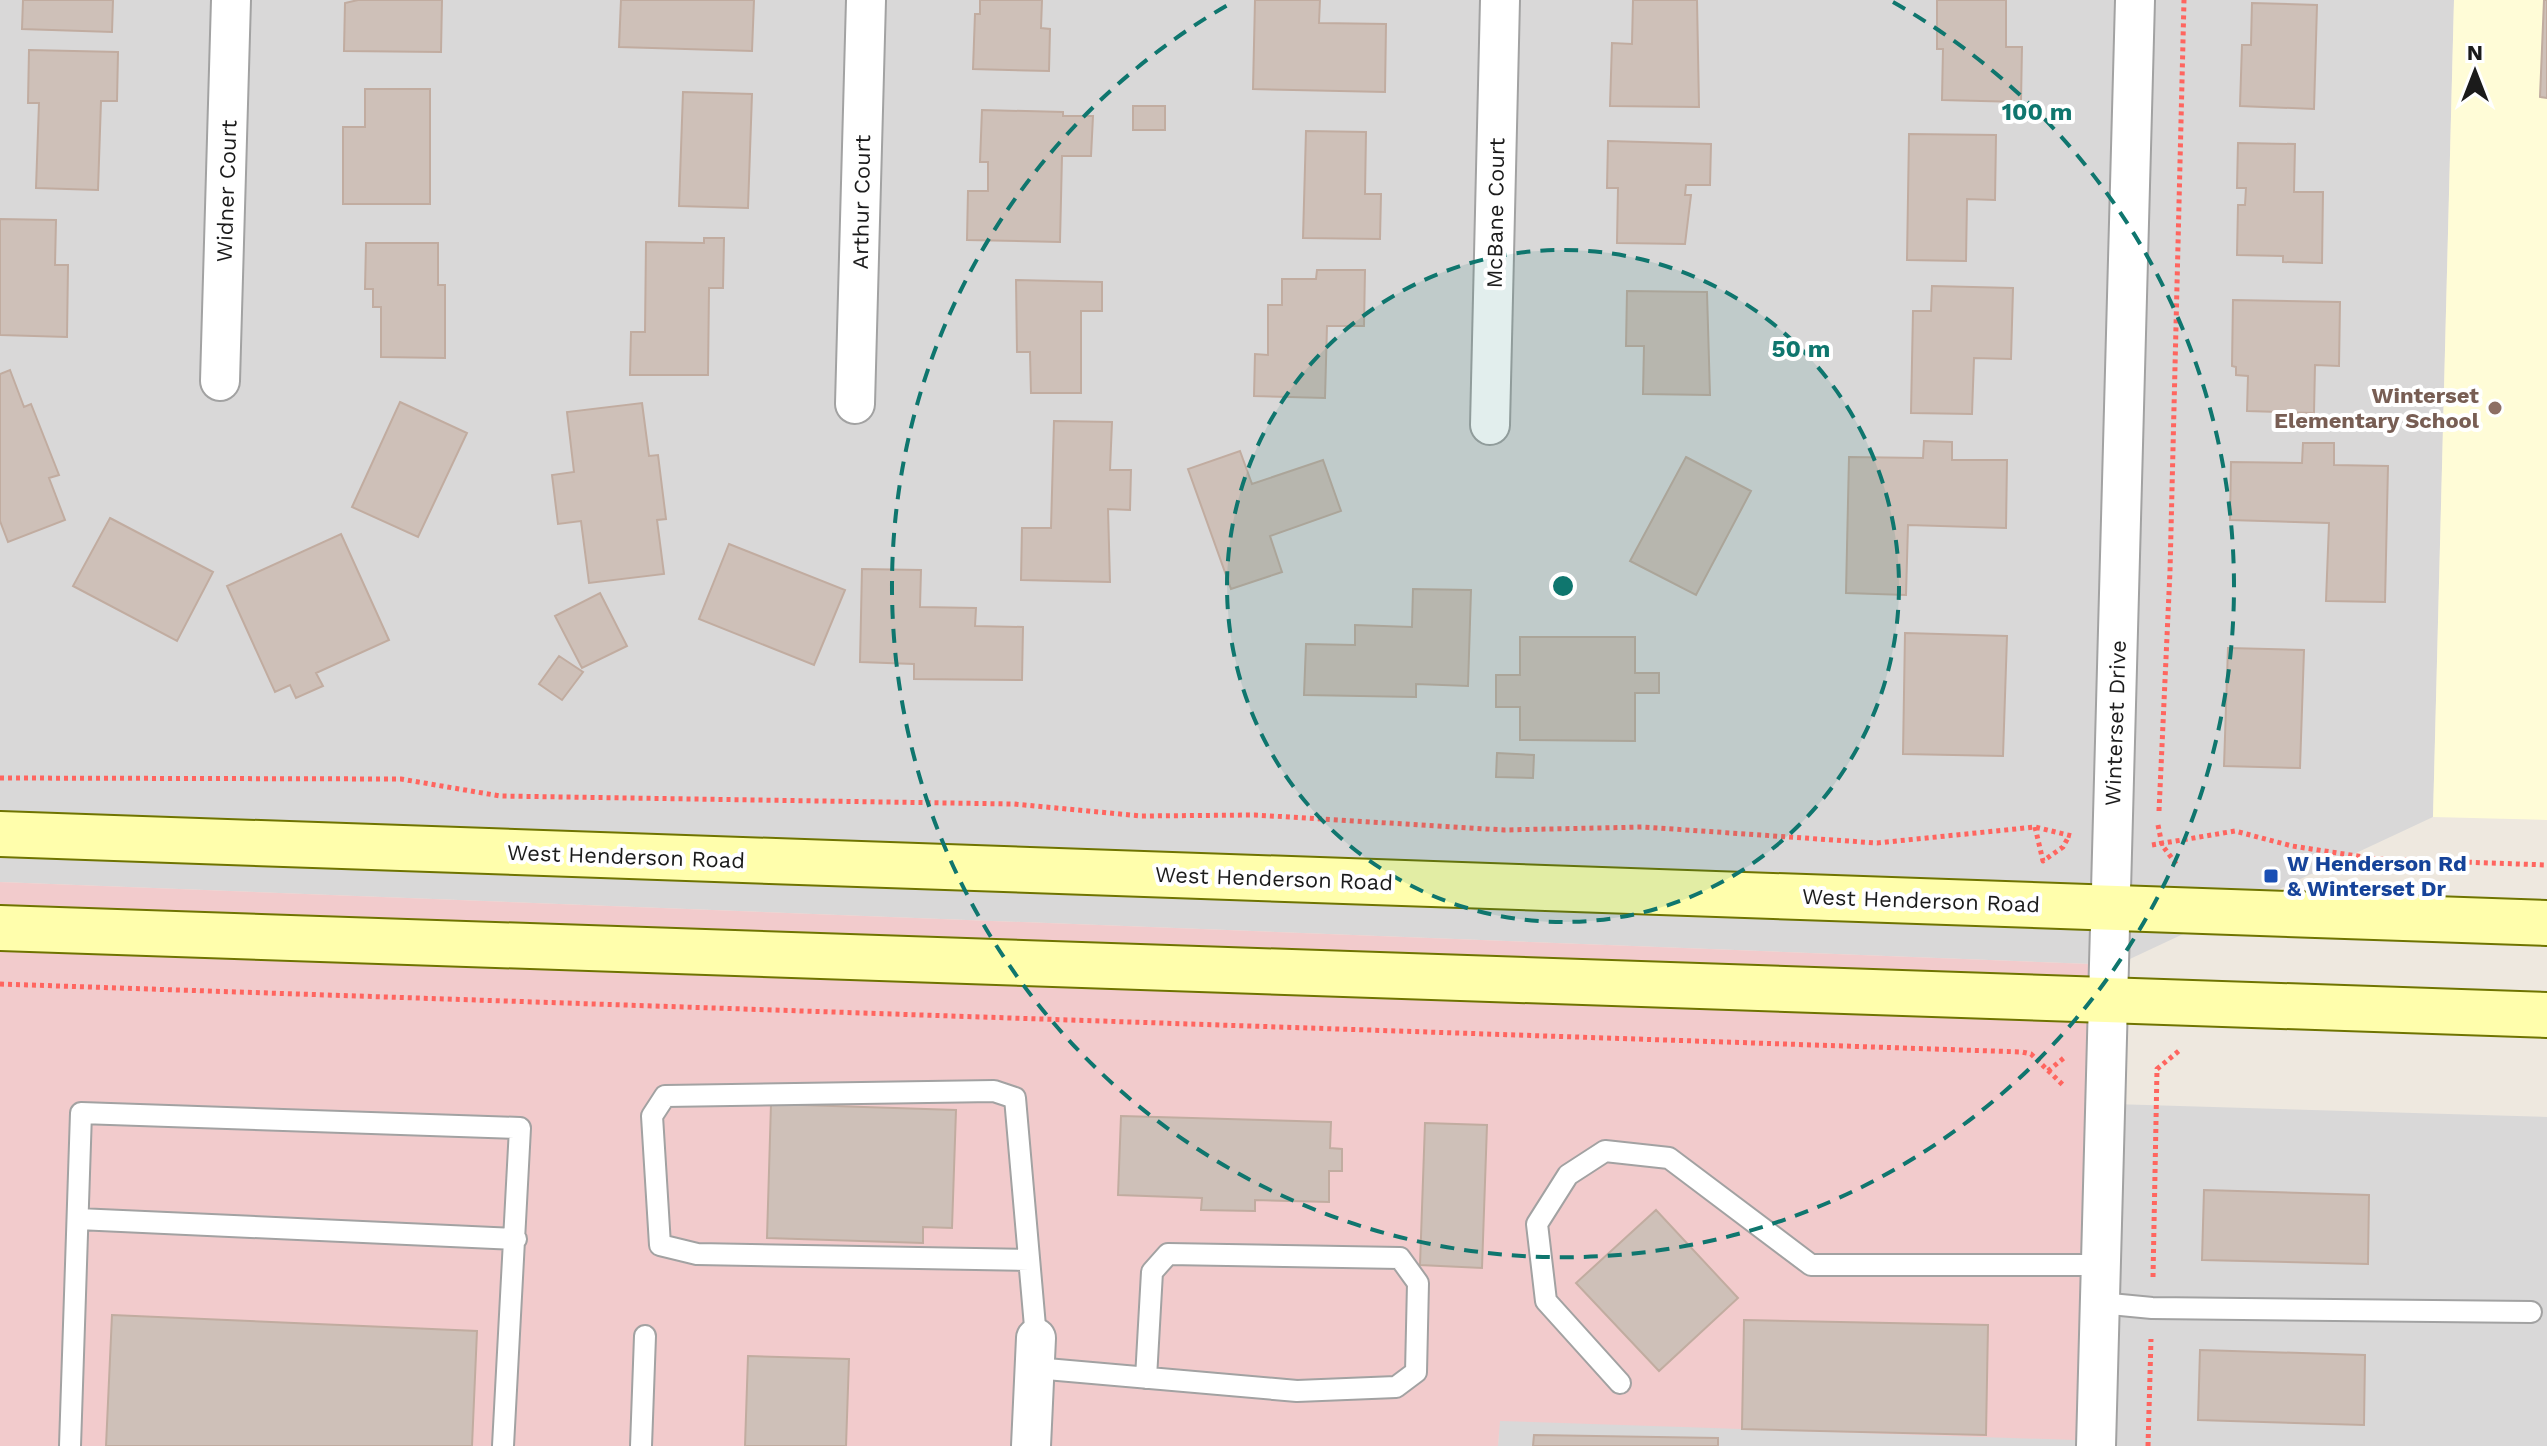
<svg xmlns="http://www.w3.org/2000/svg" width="2547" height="1446" viewBox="0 0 2547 1446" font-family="'Work Sans',sans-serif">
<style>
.residential{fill:#d9d8d8}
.commercial{fill:#f2cbcc}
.education{fill:#fffcd7}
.building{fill:#cec0b8;stroke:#c1aca0;stroke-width:2}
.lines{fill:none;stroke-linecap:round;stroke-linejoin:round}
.service-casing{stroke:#a2a2a2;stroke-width:24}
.minor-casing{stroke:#a2a2a2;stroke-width:42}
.secondary-casing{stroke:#6f7400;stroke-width:48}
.path{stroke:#ff655f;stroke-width:5;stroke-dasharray:4 4;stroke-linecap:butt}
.service{stroke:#fff;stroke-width:20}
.minor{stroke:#fff;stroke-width:38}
.secondary{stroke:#fffeac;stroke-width:44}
.ring{fill:none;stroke:#0f766e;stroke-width:4;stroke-dasharray:14 10}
.education-dot{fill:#8d6e63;stroke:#fff;stroke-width:3}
.transit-dot{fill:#1a4fb4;stroke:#fff;stroke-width:3}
.labels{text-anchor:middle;stroke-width:8;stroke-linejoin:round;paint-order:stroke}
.street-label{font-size:22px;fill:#1b1b1b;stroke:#fff}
.education-label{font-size:22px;font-weight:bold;fill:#785e54;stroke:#fff;text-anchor:end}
.transit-label{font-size:22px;font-weight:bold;fill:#164399;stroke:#fff;text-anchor:start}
.centre{fill:#0f766e;stroke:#fff;stroke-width:4}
.ring-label{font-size:24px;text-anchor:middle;font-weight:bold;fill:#0f766e;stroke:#fff;stroke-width:8;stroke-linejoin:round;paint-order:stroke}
</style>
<rect width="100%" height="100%" fill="#eee8df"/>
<!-- residential -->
<path class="residential" d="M0 0H2454L2433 817 2117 965 0 882Z
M2113 1104 2547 1117V1446H1498L1499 1421Z"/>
<!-- commercial -->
<path class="commercial" d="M0 882 2117 965 2104 1441 1500 1421 1498 1446H0Z"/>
<!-- education -->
<path class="education" d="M2454 0H2547V820L2433 817Z"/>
<!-- building -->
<path class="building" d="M23 0H113L112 32 22 29Z
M358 0H442L441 52 344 51 345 3Z
M621 0H754L752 51 619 47Z
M980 0H1042L1041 28 1050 29 1049 71 973 69 975 14H980Z
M1255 0H1320L1319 23 1386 24 1385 92 1253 89Z
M1633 0H1697L1699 107 1610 106 1612 43 1632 44Z
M1937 0H2006V47H2022L2021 102 1942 100 1943 49H1937Z
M2544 0H2547V98L2540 97Z
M2252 3 2317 5 2314 109 2240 106 2242 45H2251Z
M29 50 118 52 117 101H101L98 190 36 188 39 103H28Z
M365 89H430V204H343V127H365Z
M683 92 752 94 748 208 679 206Z
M1133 106H1165V130H1133Z
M982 110 1063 112V116H1093L1091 156H1062L1060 242 967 240 968 191H988V162H980Z
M1306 131 1366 132 1365 194H1381L1380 239 1303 238Z
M1909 134 1996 135 1995 200 1967 199 1966 261 1907 260Z
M1608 141 1711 144 1710 185H1686L1685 195H1691L1685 244 1617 243 1618 188H1607Z
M2238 143 2295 144 2294 192H2323L2322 263 2283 262V256L2237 255 2238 205H2245L2246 188H2237Z
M0 219 56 220 55 265H68L67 337 0 335Z
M704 238H724L723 288H709L708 375H630L631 332H645L646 242 704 243Z
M366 243H438V285H445V358L381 357V307H373V289H365Z
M1317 270H1365L1364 326H1327L1325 398 1254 396 1255 354 1268 355V305H1282V279H1316Z
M1016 280 1102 282V311H1081V393H1031L1030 352H1017Z
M1932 286 2013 288 2011 359 1974 358 1972 414 1911 413 1913 311H1931Z
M1627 291 1707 292 1710 395 1643 394 1644 346H1626Z
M2233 300 2340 302 2339 366 2315 365 2314 413 2247 411 2248 376 2236 375V367L2232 366Z
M10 370 24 407 31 404 59 475 49 478 65 520 8 542 0 521V374Z
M400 402 467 433 418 537 352 507Z
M642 403 649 456 658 455 666 519 657 520 664 574 589 583 581 521 558 524 552 475 574 472 567 412Z
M1054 421 1112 422 1110 470H1131L1130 510 1108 509 1110 582 1021 580 1022 528H1051Z
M1924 441 1952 442V460H2007L2006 528 1908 525 1906 595 1846 593 1849 457 1923 458Z
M2303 443H2334V465L2388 466 2385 602 2326 601 2329 523 2230 520 2231 462 2302 463Z
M1240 451 1252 484 1323 460 1341 511 1270 536 1282 572 1231 589 1188 469Z
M1686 457 1751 491 1696 595 1630 561Z
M110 518 213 572 177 641 73 586Z
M341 534 389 640 316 673 323 686 296 698 290 685 275 692 227 586Z
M729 544 845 590 814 665 699 619Z
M862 569 921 570 920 607 976 608 975 626 1023 627 1022 680 914 679V664L860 662Z
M1413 589 1471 590 1468 686 1416 684V697L1304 695 1306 644 1355 645V625L1412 627Z
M600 593 627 646 582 668 555 616Z
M1905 633 2007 636 2003 756 1903 754Z
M1520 637H1635V673H1659V693H1635V741L1520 740V707H1496V675H1520Z
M2228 648 2304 650 2300 768 2224 766Z
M559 656 583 672 562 700 539 684Z
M1497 753 1534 755 1533 778 1496 777Z
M771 1104 956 1110 952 1228 923 1227V1243L767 1238Z
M1121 1116 1331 1122 1330 1148 1342 1149V1171H1329V1202L1255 1200V1211L1201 1210 1202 1198 1118 1195Z
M1425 1123 1487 1125 1482 1268 1420 1265Z
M2204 1190 2369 1195 2368 1264 2202 1260Z
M1656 1210 1738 1298 1659 1371 1576 1283Z
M112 1315 477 1331 472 1446H106Z
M1744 1320 1988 1325 1986 1435 1742 1429Z
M2200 1350 2365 1355 2364 1425 2198 1420Z
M748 1356 849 1359 846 1446H745Z
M1534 1435 1718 1438V1446H1533Z"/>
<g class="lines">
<defs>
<path id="service" d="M78 1219 516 1239
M1029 1260 697 1254 660 1245 652 1116 665 1096 994 1091 1015 1098 1036 1338
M2100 1303 2152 1308 2531 1312
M1035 1368 1297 1391 1396 1387 1416 1372 1418 1283 1400 1258 1168 1254 1152 1272 1146 1378
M1620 1383 1546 1301 1537 1224 1568 1175 1605 1151 1669 1158 1811 1265H2100
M70 1446 81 1113 520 1128 503 1446
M641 1446 645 1336"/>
<path id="minor" d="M220 381 231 0
M855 404 866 0
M1490 425 1500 0
M1031 1446 1036 1338
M2096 1446 2135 0"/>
<path id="secondary" d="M0 834 2547 923
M0 928 2547 1015"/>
</defs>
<!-- service casing -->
<use href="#service" class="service-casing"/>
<!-- minor casing -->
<use href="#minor" class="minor-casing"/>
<!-- secondary casing -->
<use href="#secondary" class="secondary-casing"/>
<!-- path -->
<path class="path" d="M0 778 401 779 500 796 1014 804 1141 816 1255 815 1504 830 1643 827 1877 843 2035 827 2072 836
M2159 811 2170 571 2184 0
M2158 825 2162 845 2177 865
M2035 827 2043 861 2063 847 2069 836
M2152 845 2235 831 2292 846 2377 859 2547 865
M0 984 2022 1052 2031 1054 2064 1086
M2048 1071 2065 1057
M2153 1277 2157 1069 2180 1050
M2148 1446 2151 1339"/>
<!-- service -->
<use href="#service" class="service"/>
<!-- minor -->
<use href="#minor" class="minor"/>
<!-- secondary -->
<use href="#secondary" class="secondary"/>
</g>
<!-- distance rings -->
<circle cx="1563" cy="586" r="336" fill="#0f766e" fill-opacity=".12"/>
<g class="ring">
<circle cx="1563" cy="586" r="336"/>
<path d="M1893 2A671 671 0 1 1 1233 2"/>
</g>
<!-- markers -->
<circle class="education-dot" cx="2495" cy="408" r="8"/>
<rect class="transit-dot" x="2263" y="868" width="16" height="16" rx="4"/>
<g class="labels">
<!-- street labels -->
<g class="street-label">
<text transform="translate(226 191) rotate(-88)" y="8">Widner Court</text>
<text transform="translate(861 202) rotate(-89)" y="8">Arthur Court</text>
<text transform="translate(1495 213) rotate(-89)" y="8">McBane Court</text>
<text transform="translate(2115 723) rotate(-88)" y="8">Winterset Drive</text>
<text transform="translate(626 856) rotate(2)" y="8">West Henderson Road</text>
<text transform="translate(1274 878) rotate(2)" y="8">West Henderson Road</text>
<text transform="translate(1921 900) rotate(2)" y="8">West Henderson Road</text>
</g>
<!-- education labels -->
<g class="education-label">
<text x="2479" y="403">Winterset<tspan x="2479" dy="25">Elementary School</tspan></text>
</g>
<!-- transit labels -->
<g class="transit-label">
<text x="2287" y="871">W Henderson Rd<tspan x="2287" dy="25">&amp; Winterset Dr</tspan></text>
</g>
</g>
<circle cx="1563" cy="586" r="12" class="centre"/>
<g class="ring-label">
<text x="2037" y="120">100 m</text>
<text x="1801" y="357">50 m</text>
</g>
<!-- north arrow -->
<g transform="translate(2475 72)" stroke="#ffffff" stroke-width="6" paint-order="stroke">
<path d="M0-6L14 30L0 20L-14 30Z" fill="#1b1b1b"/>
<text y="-12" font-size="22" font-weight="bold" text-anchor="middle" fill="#1b1b1b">N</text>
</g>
</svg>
